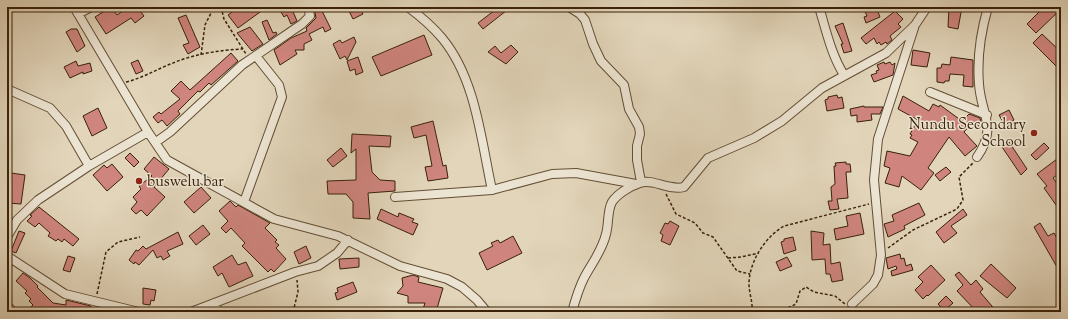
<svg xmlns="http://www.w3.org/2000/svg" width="1068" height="319" viewBox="0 0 1068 319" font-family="'Sorts Mill Goudy',serif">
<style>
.building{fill:#cf857e;stroke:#392108}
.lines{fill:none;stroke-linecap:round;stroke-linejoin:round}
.minor-casing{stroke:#634e34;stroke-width:10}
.path{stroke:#392108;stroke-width:1.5;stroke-dasharray:3 2;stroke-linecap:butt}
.minor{stroke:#ece4d2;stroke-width:8}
.poi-dot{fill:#8f2418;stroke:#ece4d2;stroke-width:1.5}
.labels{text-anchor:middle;stroke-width:3;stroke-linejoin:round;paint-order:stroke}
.poi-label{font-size:15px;fill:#392108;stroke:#ece4d2;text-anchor:end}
</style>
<rect width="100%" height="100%" fill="#e2d5ba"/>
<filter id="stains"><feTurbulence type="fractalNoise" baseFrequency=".005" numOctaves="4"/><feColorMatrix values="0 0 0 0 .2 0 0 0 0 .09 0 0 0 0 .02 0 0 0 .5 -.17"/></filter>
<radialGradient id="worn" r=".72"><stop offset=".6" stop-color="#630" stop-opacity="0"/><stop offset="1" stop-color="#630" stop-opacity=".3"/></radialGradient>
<!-- building -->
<path class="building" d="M111 7 117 15 128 7H137L144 16 135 23 131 18 106 34 95 17Z
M235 7H267L238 28 228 15 236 9Z
M278 7H291L297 21 291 24 287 15 284 17Z
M314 7H320L331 29 325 32 323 27 309 34 312 40 304 44V50H295L297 54 280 65 274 50 291 38 307 31 306 28 316 18Z
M347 7H360L363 14 353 19Z
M499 7H511L483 29 478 23Z
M869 7H876L880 17 866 23 864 17 867 16 864 9Z
M949 7H962L958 29 948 27Z
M1044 7H1061V9L1036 33 1027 24Z
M895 11 903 19 898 24 901 27 890 36 892 40 887 44 886 42 881 45 879 42 877 44 874 38 866 44 861 38Z
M186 15 200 47 188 54 183 45 189 43 178 18Z
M267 20 273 33 276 32 277 34 269 40 262 22Z
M843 23 852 51 844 53 841 44H843L835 26Z
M250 27 263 44 252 51 237 33Z
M71 29H77L85 46 77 52 66 32Z
M1042 34 1061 52V71L1033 43Z
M424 35 432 55 381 76 372 57Z
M354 37 356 42 347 60 345 56 340 59 333 44 340 40 342 43Z
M511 45 518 52 506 64 488 52 495 46 501 53Z
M913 50 930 53 927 67 911 65Z
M231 53 238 61 211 85 209 83 200 92 198 91 178 111 180 114 167 126 162 120 158 123 153 117 159 112 161 114 180 99 171 91 181 81 190 90Z
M358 57 363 72 356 75 355 69 350 71 347 61Z
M951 57 973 60V87L963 86 964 75 950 74 949 81H945L944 83 937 82V68H941L942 64 950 65Z
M138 60 143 71 136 74 131 63Z
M76 61 78 66 90 63 92 71 83 74V72L70 78 64 67Z
M884 62 885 64 890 62 892 65 895 63 893 75 874 82 871 75 877 73 876 71 879 70 877 65Z
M837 95 838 98 842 97 844 108 827 111 825 100 828 99V97Z
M903 96 929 111 933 104 939 107 940 105 962 121 969 114 980 118 981 122 977 128 972 123 964 132 977 146 965 156 949 137 928 168 934 173 921 190 902 176 899 187 885 183 890 168 884 166 887 151 910 156 918 142 910 138 912 135 910 134 918 120 898 109Z
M864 106V107H883L880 114H871L872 120 857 122V115L851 116 850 109Z
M98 108 107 128 92 136 83 116Z
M1009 110 1014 120 1005 126 999 115Z
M433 121 443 166 446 165 448 178 428 181 425 167 432 166 426 135 414 138 411 127Z
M352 134 391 136 390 147 369 146 372 172 380 180 395 181V191L368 193 370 219 353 218V202L346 194H328L327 181 356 180V149L351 153Z
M1009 142 1027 169 1021 175 1002 147Z
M1044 143 1049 148 1036 160 1031 155Z
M341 148 347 156 333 167 327 160Z
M130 153 139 162 134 167 125 158Z
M1061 156V172L1053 178 1061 189V212L1044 188 1047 186 1037 174Z
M154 157 169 169 154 187 165 197 147 216 141 210 136 214 131 209 137 202 133 197 141 189 139 186 152 176 144 169Z
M846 162V164H850L851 172H846L848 198 837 199 839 209 830 210 828 201H832L831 187 835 184 834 166H836L835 163Z
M112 164 123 177 107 191 93 175 104 165 107 168Z
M946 167 951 172 940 181 935 175Z
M11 173 25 175 21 204 7 203V186H10Z
M201 187 211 198 194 213 184 202Z
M230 201 236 207 238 205 270 223 265 228 277 240 275 242 279 245 276 248 286 259 274 272 271 269 268 272 242 246 245 243 231 228 226 233 221 228 228 221 219 211Z
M919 203 925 215 904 226 905 229 888 237 884 224 894 221 892 215Z
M39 207 79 239 73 246 64 239 62 242 58 239 56 241 48 236 50 233 39 223 35 227 27 221 32 216 30 215Z
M381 209 398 217 399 213 414 219 412 222 418 224 413 235 377 219Z
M963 209 967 215 951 226 957 233 944 243 936 232Z
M860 213 864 234 836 240 834 229 848 226 846 216Z
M670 221 679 226 670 245 661 241 663 235 660 233 665 223 668 224Z
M1040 223 1048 236 1054 233 1061 245V274L1034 227Z
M203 225 210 234 196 245 189 236Z
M19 231 25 233 16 253 11 251Z
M811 231 824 233 823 245 830 244 831 264 840 262 843 280 832 282 830 274H826L825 259 812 260Z
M178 232 183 244 167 251 170 256 163 260 161 256 157 258 153 250 139 265 135 262 134 264 129 260 136 250 138 251 143 246 146 249Z
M513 236 522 253 487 270 479 253 493 246 491 243 498 240 500 243Z
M793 237 796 250 784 254 781 242 784 241V239Z
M306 246 311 258 299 264 294 252Z
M900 254 901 259 904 258 906 266 911 264 913 270 892 276 891 271 897 269 896 266 888 269 886 258Z
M232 255 238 265 246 262 253 276 229 287 222 273 218 276 213 267Z
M68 256 75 258 70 272 63 270Z
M787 257 792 266 780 271 776 262Z
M359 258V267L340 269 339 259Z
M991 264 1016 288 1007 298 980 276Z
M931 265 945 280 928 296 927 295 923 299 915 290 923 282 918 277Z
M959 272 971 285 976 280 983 289 980 292 997 312H977L957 291 963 285 955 275Z
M23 273 30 278 38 286 37 287 53 303 66 305V300L91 306 89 312H34L30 308 33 305 29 301 31 299 25 293 27 291 16 281Z
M413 275 419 277 418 282 443 288 436 312H422L425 303H408V296L397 293 403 286 402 278Z
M353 282 357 292 337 300 335 293 338 292 337 288Z
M143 288 156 290 154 301 151 300 150 305 143 304Z
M946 296 953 303 944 311 938 304Z"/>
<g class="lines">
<defs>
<path id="minor" d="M74 7 148 132 167 160 274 219 338 236 400 266 447 279 462 287 477 300 487 312
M408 7C420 16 432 26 442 38 476 79 481 140 492 190
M569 7 580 14 585 20 593 44 601 61 624 85 629 109 639 127 640 134 637 146V160L641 182
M819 7C826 30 831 54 844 75
M78 14 91 7
M7 89 50 108 66 126 89 166
M930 92 987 115
M156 142 170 132 242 65 302 24 310 16 308 7
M977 157C998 127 981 115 979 84 977 59 981 31 988 7
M395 197 492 190 552 174 576 173 636 184
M244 202 282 97 279 85 256 56
M7 237 17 220 38 200 89 166 148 132
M7 256 65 294 139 312
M214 303 219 312
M852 304 873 284 878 275 881 255 874 180 878 139 914 28
M7 305 13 312
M191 312 295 272 318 266 337 253 348 240
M572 312C575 301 579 288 584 278 592 263 602 251 606 234 609 224 607 211 612 202 618 193 631 186 640 183 653 178 668 191 684 187L708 158 754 138 782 121 822 88 886 53 915 25 927 7"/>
</defs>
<!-- minor casing -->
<use href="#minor" class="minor-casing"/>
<!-- path -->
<path class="path" d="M221 7 224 19 246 54
M201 55 205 25 214 7
M126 82C143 78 157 69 173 63 194 54 220 50 243 49
M666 194 676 214 695 223 703 233 713 237 737 271 750 274
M888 248 913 230 957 209 963 200 959 177 973 163
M728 258 741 257 759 253
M97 294 106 252 118 242 140 237
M752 311 766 312
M293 312 298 292 297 280
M752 312C753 302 749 293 749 284 749 262 765 237 784 226L869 204
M779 312 796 304 800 291 806 287 814 292 835 296 845 304"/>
<!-- minor -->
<use href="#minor" class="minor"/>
</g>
<!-- markers -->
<g class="poi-dot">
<circle cx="1034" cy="133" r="4"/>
<circle cx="139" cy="181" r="4"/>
</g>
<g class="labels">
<!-- poi labels -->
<g class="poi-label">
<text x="1026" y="129">Nundu Secondary<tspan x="1026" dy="17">School</tspan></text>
<text x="147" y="186" text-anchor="start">buswelu bar</text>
</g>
</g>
<!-- margin -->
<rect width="1068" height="319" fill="none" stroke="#e2d5ba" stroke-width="24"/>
<rect x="8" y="8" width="1052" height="303" fill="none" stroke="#392108" stroke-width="2"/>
<rect x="12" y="12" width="1044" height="295" fill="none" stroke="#392108"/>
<rect width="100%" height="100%" filter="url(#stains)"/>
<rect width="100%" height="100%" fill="url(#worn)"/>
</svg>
